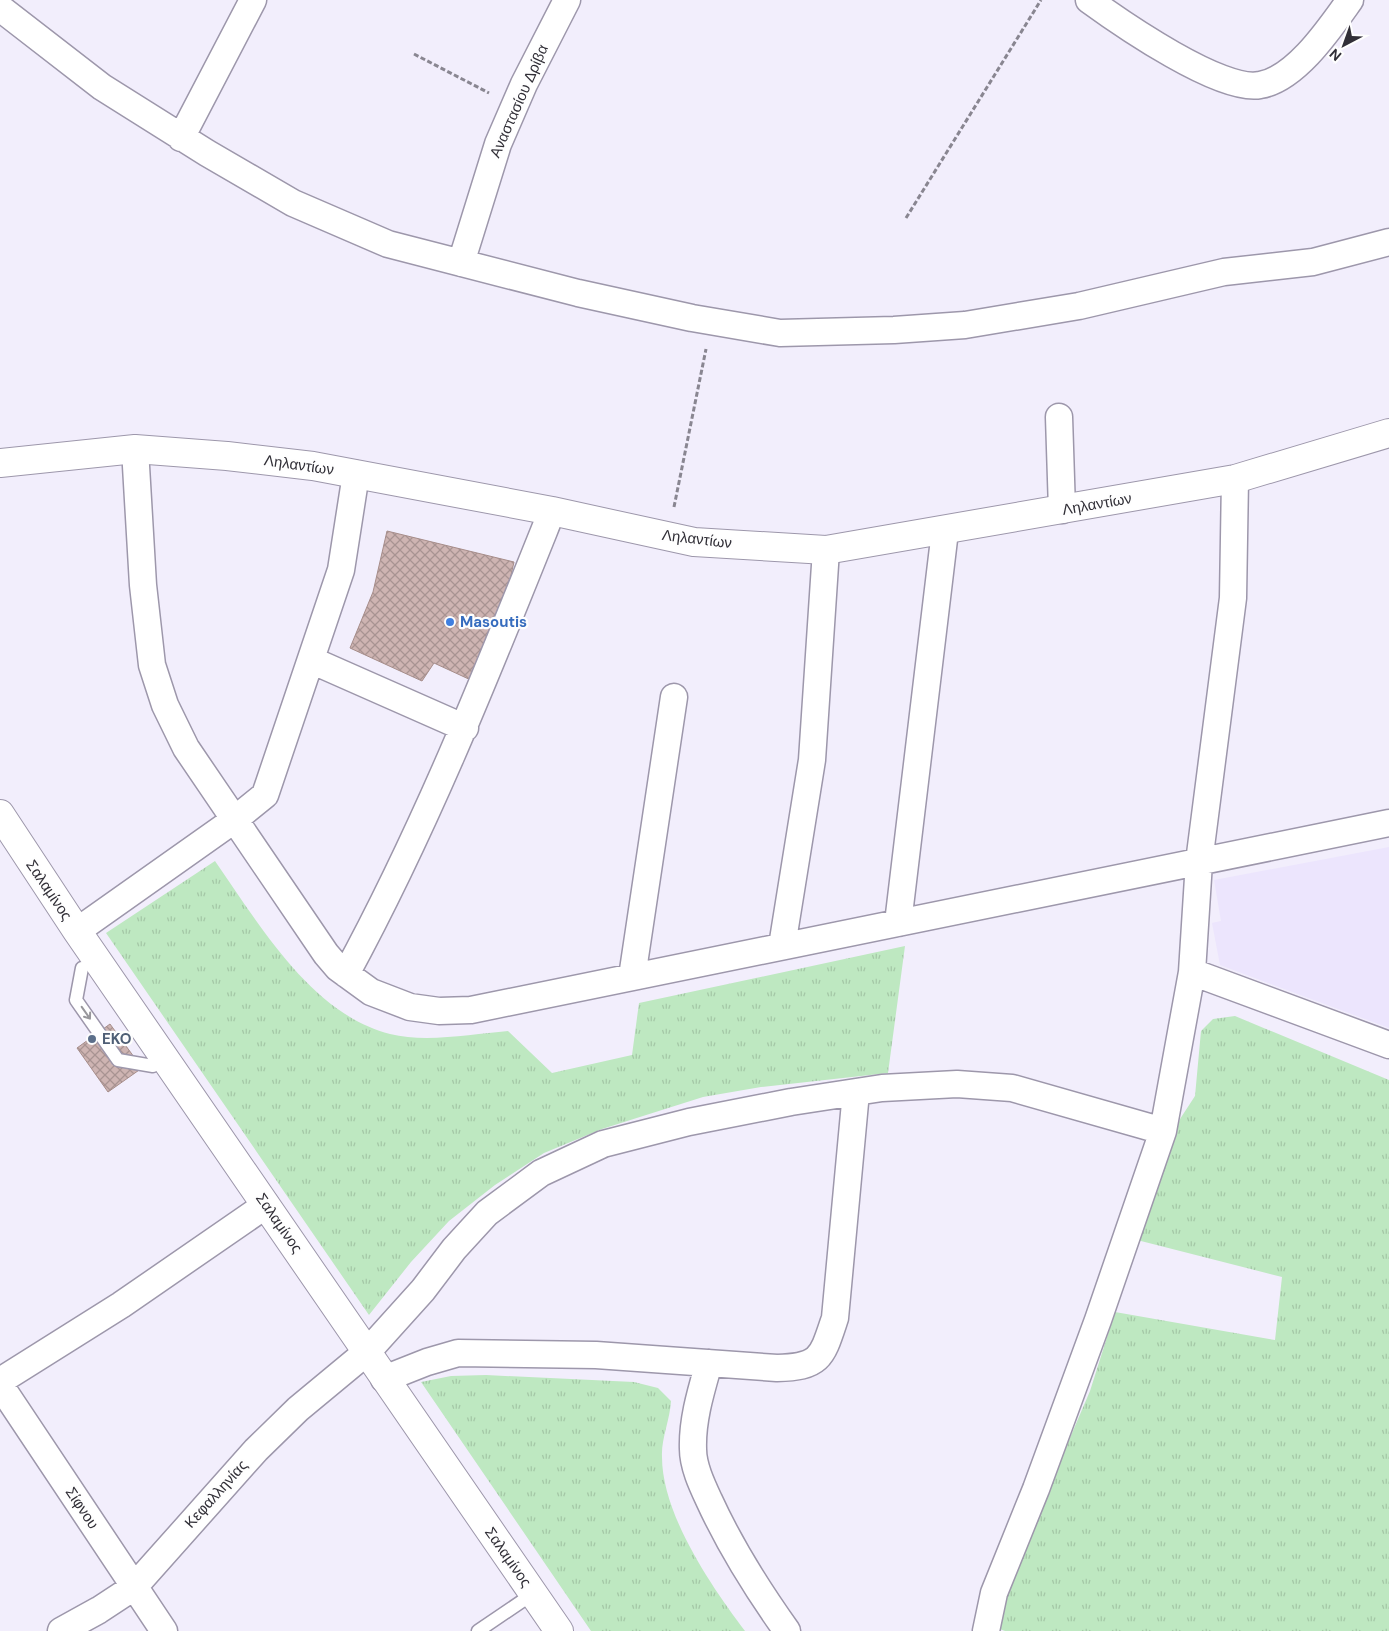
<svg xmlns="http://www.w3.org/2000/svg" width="1389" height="1631" viewBox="0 0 1389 1631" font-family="'DM Sans',sans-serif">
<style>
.built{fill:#ece5fd}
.grass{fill:url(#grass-tufts)}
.building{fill:url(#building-cross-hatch);stroke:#a68d8a}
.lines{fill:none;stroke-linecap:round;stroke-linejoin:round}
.service-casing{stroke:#9d97ab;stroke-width:15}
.minor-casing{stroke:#9d97ab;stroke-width:29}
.tertiary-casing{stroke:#9d97ab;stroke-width:30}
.secondary-casing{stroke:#9d97ab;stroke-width:30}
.path{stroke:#898691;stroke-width:3;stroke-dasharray:5 2.5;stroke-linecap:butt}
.service{stroke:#fff;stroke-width:12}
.minor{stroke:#fff;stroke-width:26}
.tertiary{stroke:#fff;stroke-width:28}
.secondary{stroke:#fff;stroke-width:28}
.oneway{stroke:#98979b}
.shop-dot{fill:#3f7fe0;stroke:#fefefe;stroke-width:2}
.service-dot{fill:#5c6f8a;stroke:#fefefe;stroke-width:2}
.labels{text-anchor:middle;stroke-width:4.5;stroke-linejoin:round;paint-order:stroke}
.street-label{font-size:15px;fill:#312f37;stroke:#fefefe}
.shop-label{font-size:15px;font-weight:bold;fill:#366cbe;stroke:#fefefe;text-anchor:start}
.service-label{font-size:15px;font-weight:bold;fill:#4e5e75;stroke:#fefefe;text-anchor:start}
</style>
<defs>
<pattern id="grass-tufts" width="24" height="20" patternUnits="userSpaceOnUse" patternTransform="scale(1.25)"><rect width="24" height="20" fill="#bee8c1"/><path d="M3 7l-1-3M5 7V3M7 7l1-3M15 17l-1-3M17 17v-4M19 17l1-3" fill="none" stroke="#a4c7a6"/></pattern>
<pattern id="building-cross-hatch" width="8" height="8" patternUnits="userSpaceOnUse" patternTransform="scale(1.25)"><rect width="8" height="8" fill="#ceb4b2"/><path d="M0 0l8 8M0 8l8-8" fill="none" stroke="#a89392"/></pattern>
</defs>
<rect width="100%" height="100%" fill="#f2eefc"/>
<!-- built -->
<path class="built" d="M1389 847V1028L1220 965 1212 923 1221 921 1214 880Z"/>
<!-- grass -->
<path class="grass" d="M215 861C259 924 311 1014 390 1034 426 1043 472 1034 508 1031L552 1073 632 1055 639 1003 905 946 888 1073 761 1087 703 1097 602 1129 544 1153 495 1185 449 1221 411 1262 369 1315 106 933Z
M1235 1016 1389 1080V1631H1005L997 1628 1016 1564 1090 1391 1115 1312 1275 1340 1282 1277 1137 1240 1163 1173 1180 1119 1195 1096 1201 1031 1213 1019Z
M486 1375 634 1382 658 1388 671 1401C670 1420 661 1439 662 1457 662 1514 711 1586 745 1631H591L421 1382 451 1376Z"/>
<!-- building -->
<path class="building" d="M387 531 514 562 499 628 473 681 434 663 422 681 350 648 373 592Z
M110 1024 142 1068 108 1092 77 1048Z"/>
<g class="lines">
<defs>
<path id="service" d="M82 968 76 1000 118 1060 153 1066
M478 1631 534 1593"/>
<path id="minor" d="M1089 0C1122 24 1222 93 1260 85 1296 79 1330 28 1350 0
M0 8 102 87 207 153 293 203 388 244 578 293 692 318 780 333 894 330 965 325 1079 306 1224 272 1313 262 1389 242
M181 138 253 0
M461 263 498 144 524 84 567 0
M1059 417 1062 510
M135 449 143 585 152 665 165 705 186 748 326 954 338 968 371 992 410 1007 439 1011 471 1010 1389 823
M311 660 465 728
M898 923 945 531
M77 931 234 820 265 795 341 570 356 474
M782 946 812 760 826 550
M1192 972 1389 1045
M346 974C427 825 489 668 552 511
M632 977 674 697
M709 1363C701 1391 692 1420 693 1449 693 1466 702 1485 709 1500 730 1546 757 1589 787 1631
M384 1379 427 1362 458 1353 596 1355 777 1368C821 1367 822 1357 835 1318L856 1092
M0 1381 121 1305 266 1205
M0 1385 164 1631
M61 1631 99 1610 134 1587 256 1450 298 1409 368 1351 423 1290 454 1249 487 1213 541 1173 603 1144 689 1122 791 1102 882 1088 957 1084 1012 1088 1163 1131
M986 1631 994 1593 1036 1489 1098 1320 1163 1131 1192 972 1199 862 1233 598 1235 479"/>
<path id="tertiary" d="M0 463 135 449 227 456 313 466 552 511 694 542 826 550 1235 479 1389 433"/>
<path id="secondary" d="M0 814 77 931 559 1631"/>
</defs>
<!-- service casing -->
<use href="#service" class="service-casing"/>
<!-- minor casing -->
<use href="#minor" class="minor-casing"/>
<!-- tertiary casing -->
<use href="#tertiary" class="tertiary-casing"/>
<!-- secondary casing -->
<use href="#secondary" class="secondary-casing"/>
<!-- path -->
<path class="path" d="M414 54 489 93
M906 218 1041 0
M674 507 706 349"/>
<!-- service -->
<use href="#service" class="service"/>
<!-- minor -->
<use href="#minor" class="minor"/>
<!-- tertiary -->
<use href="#tertiary" class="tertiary"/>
<!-- secondary -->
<use href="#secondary" class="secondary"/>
</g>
<!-- one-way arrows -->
<defs><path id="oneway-shaft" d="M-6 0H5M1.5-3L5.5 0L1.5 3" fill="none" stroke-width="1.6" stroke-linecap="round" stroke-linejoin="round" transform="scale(1.25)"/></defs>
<use class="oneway" href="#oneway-shaft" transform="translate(86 1013) rotate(55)"/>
<!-- markers -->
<circle class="shop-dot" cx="450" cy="622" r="5"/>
<circle class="service-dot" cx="92" cy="1039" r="5"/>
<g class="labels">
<!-- street labels -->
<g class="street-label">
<text transform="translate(519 101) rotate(-66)" y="5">Αναστασίου Δρίβα</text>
<text transform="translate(299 465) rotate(8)" y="5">Ληλαντίων</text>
<text transform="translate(1097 504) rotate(-10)" y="5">Ληλαντίων</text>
<text transform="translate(697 539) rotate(7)" y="5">Ληλαντίων</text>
<text transform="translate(49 890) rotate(56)" y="5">Σαλαμίνος</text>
<text transform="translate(279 1223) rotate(55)" y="5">Σαλαμίνος</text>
<text transform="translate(216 1494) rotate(-48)" y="5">Κεφαλληνίας</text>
<text transform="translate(82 1508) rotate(56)" y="5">Σίφνου</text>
<text transform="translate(508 1557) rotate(55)" y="5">Σαλαμίνος</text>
</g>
<!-- shop labels -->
<g class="shop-label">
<text x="460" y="627">Masoutis</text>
</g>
<!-- service labels -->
<g class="service-label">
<text x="102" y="1044">EKO</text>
</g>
</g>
<!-- north arrow -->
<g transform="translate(1344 45) rotate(221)" stroke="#fefefe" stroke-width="4" paint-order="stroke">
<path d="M0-4L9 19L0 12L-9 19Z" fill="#312f37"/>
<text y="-8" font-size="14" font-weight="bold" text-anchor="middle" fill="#312f37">N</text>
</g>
</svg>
